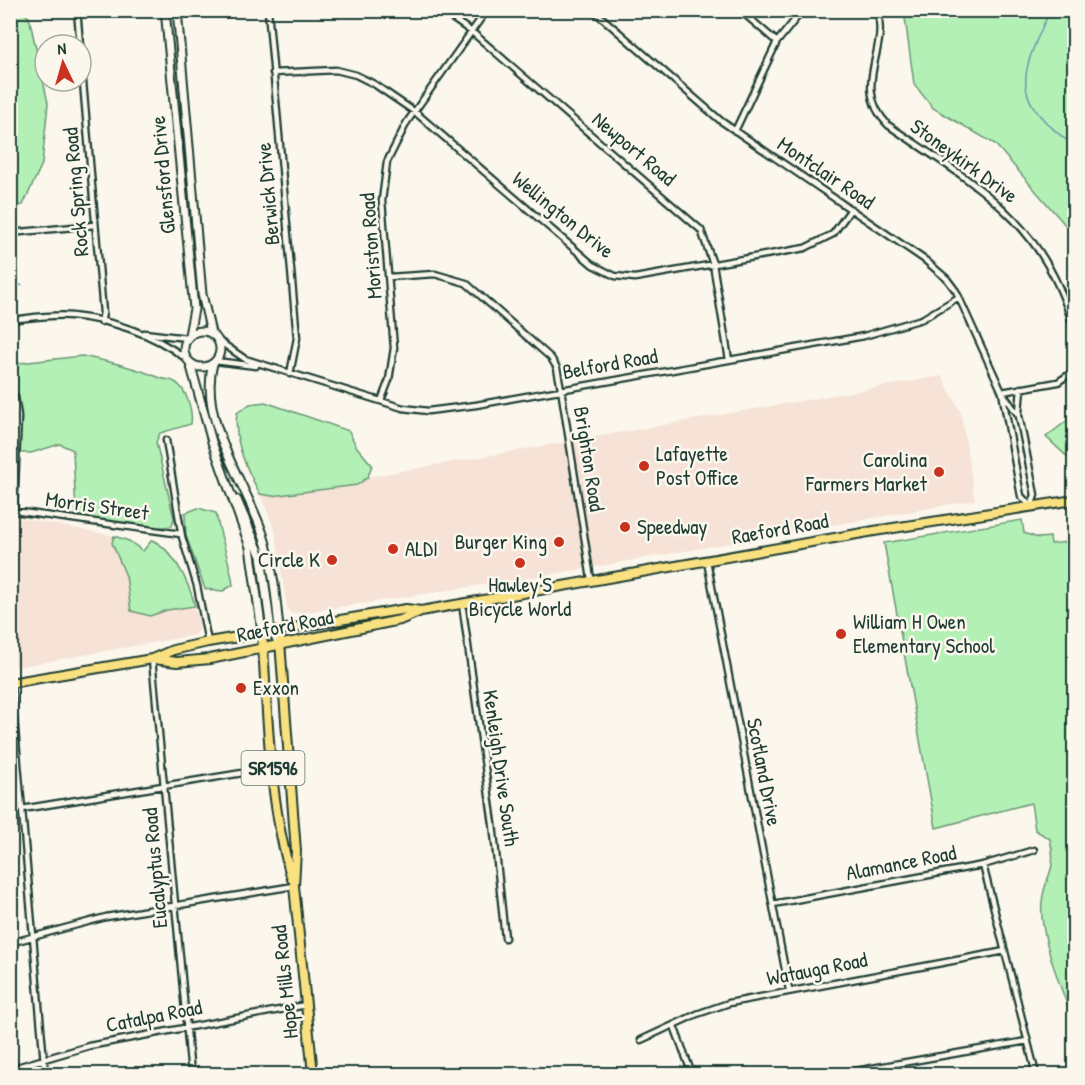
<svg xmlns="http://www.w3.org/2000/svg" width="1085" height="1085" viewBox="0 0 1085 1085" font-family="'Patrick Hand',sans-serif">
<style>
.built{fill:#f6e2d6}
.green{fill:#b3f0b6;stroke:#699675;stroke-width:1.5}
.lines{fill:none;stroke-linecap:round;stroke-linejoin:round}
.stream{stroke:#6699a9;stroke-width:1.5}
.minor-casing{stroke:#1f3d34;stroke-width:9}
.secondary-casing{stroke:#1f3d34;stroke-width:11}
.primary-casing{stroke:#1f3d34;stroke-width:12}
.trunk-casing{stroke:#1f3d34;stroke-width:12}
.minor{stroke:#fbf7ec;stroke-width:4.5}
.secondary{stroke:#fbf7ec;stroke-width:7}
.primary{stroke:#f9e181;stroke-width:8}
.trunk{stroke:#f9e181;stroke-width:8}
.poi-dot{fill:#c8321e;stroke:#fbf7ec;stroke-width:2}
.labels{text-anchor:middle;stroke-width:5;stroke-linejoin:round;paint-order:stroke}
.shield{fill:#fbf7ec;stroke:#61756b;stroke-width:1.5}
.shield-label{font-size:20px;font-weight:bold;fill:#1f3d34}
.street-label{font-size:21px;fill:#1f3d34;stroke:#fbf7ec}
.poi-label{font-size:21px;fill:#1f3d34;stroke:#fbf7ec;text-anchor:start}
</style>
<rect width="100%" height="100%" fill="#fbf7ec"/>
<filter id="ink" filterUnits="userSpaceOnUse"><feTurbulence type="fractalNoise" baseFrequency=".0167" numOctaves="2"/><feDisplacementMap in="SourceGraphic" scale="12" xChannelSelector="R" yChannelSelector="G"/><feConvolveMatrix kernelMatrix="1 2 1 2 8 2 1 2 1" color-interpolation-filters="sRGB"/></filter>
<g filter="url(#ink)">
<!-- built -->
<path class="built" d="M942 376 961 413 975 500 577 570 373 602 291 614 287 608 275 530 260 494 272 495 357 485 368 477Z
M11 516 114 536 112 543 126 576 131 611 150 616 167 610 195 606 200 628 195 635 11 668Z"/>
<!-- green -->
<path class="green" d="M20 11 29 17 48 103 42 164 23 205 11 206 13 126 10 106V22Z
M898 11H1074V235L995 144 933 108 914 84 905 18Z
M82 356C110 362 131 366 158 377 163 380 171 379 175 382 187 389 193 412 191 424L160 433 156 442 174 518 172 526 156 528 81 517 76 514 73 450 60 444 31 453H11V364Z
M265 402 349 431 356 446 372 465 368 477 357 485 272 496 260 494C247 470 233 441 237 413L250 404Z
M1074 415V463L1046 437Z
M198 508 216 513C220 538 230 560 233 585L223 591 205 589 186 536 185 513Z
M1022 520 1024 533 1038 538 1050 537 1051 544 1074 541V1023C1063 993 1038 933 1042 902 1045 873 1058 873 1050 839L1035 830 1031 803 936 828 884 543Z
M114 536 129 541 143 551 152 540C174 550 189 583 195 606L167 610 150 616 131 611 126 576 112 543Z"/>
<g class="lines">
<!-- stream -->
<path class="stream" d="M1047 10 1048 15C1017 81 1012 99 1074 146
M10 286 22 285"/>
<defs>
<path id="minor" d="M77 10 80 45
M268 10 297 338 290 374
M440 10 472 32 701 230 713 264 729 360
M593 10 721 121 925 260 947 279 956 291 1002 392 1019 416 1035 495 1031 507
M740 10 777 42
M877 10C890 52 850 85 888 125 975 185 1045 220 1074 330
M81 59 103 313 101 322
M273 73 336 70 356 75 374 84 415 112 593 265 615 276 635 278 805 248 833 234 851 209
M735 131 777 42 803 10
M10 233 95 225
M389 277 435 274 466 283 551 358 557 368 561 389 591 579
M10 320C30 318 52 314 72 316 111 320 154 334 185 358
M144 333 187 338
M219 341 245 359 403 408 428 411 476 405 864 336 922 319 959 297
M215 361 256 366
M1002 392 1021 496 1031 506
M1002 392 1058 382 1074 371
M15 397 18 416 14 511 181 534
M381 401 389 380 394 348 382 201 387 162 407 122 487 10
M1019 413 1021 388
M166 440 182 537 197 586 208 642
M707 561 789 990
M462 603 493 824 505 938
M152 659 191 1074
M11 683 45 1074
M22 809 273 768
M983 865 1036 1074
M773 904 983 865 1034 850
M10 943 106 917 294 886
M674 1026 692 1074
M641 1040 697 1014 729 1003 1005 951
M10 1069 89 1046 306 1005
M838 1074 1027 1041"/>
<path id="secondary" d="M165 10 194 309 189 335
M177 10 202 294 211 333
M184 349a18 18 0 1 1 36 0a18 18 0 1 1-36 0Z
M190 363 212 442 250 547 262 632
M213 363C198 421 245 481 263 534 273 565 276 597 279 629
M237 500 261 556 271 630 280 645"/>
<path id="primary" d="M279 629 296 851 294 886 313 1074
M262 632C268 714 268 800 292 879"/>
<path id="trunk" d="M154 659 177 662 210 659 400 620 421 611
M10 683 152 659 173 650 208 642 406 609 421 611 874 531 1074 500"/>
</defs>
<!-- minor casing -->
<use href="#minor" class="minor-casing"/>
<!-- secondary casing -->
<use href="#secondary" class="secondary-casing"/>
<!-- primary casing -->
<use href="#primary" class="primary-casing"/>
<!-- trunk casing -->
<use href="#trunk" class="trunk-casing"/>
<!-- minor -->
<use href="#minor" class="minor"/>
<!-- secondary -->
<use href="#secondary" class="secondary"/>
<!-- primary -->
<use href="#primary" class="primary"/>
<!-- trunk -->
<use href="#trunk" class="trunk"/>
</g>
</g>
<!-- markers -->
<g class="poi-dot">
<circle cx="644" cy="466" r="6"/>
<circle cx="939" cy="472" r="6"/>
<circle cx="625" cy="527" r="6"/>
<circle cx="559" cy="542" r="6"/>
<circle cx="393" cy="549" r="6"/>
<circle cx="332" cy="560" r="6"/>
<circle cx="520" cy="563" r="6"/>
<circle cx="841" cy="634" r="6"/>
<circle cx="241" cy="688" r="6"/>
</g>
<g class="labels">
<!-- shield labels -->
<rect class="shield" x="241.5" y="751" width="63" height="34" rx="4.5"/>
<g class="shield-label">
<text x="273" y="775">SR1596</text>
</g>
<!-- street labels -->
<g class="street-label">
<text transform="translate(634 149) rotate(40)" y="7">Newport Road</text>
<text transform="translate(964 161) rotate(36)" y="7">Stoneykirk Drive</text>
<text transform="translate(826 173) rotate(34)" y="7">Montclair Road</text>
<text transform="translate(163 175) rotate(-95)" y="7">Glensford Drive</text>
<text transform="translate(76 192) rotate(-95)" y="7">Rock Spring Road</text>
<text transform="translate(268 194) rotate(-95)" y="7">Berwick Drive</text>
<text transform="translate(563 215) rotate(39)" y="7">Wellington Drive</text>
<text transform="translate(371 246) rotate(-94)" y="7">Moriston Road</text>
<text transform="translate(610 364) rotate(-10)" y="7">Belford Road</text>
<text transform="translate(589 459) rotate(81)" y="7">Brighton Road</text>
<text transform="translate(97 506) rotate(8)" y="7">Morris Street</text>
<text transform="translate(780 529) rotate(-10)" y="7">Raeford Road</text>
<text transform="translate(285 626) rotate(-11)" y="7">Raeford Road</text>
<text transform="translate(501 768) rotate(82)" y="7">Kenleigh Drive South</text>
<text transform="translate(764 772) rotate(79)" y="7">Scotland Drive</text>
<text transform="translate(901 863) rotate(-11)" y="7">Alamance Road</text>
<text transform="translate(155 868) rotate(-95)" y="7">Eucalyptus Road</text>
<text transform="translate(817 969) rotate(-11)" y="7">Watauga Road</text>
<text transform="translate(285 982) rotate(-96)" y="7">Hope Mills Road</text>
<text transform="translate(154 1016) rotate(-11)" y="7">Catalpa Road</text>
</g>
<!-- poi labels -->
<g class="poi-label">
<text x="656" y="461">Lafayette<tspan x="656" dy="24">Post Office</tspan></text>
<text x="927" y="467" text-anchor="end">Carolina<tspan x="927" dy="24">Farmers Market</tspan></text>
<text x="637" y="534">Speedway</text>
<text x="547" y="549" text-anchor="end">Burger King</text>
<text x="405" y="556">ALDI</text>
<text x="320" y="567" text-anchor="end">Circle K</text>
<text x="520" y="592" text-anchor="middle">Hawley'S<tspan x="520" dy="24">Bicycle World</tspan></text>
<text x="853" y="629">William H Owen<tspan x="853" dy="24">Elementary School</tspan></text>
<text x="253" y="695">Exxon</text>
</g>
</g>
<!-- margin -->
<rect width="1085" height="1085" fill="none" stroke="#fbf7ec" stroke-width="36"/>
<rect x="18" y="18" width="1049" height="1049" fill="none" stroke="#1f3d34" stroke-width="2" filter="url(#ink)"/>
<!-- north arrow -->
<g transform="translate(63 63) rotate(355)"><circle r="28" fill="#fbf7ec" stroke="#a3ada2" stroke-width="1.5"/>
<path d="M0-4.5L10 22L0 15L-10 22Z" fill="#c8321e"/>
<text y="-9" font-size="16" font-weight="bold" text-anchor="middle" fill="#1f3d34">N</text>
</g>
</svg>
